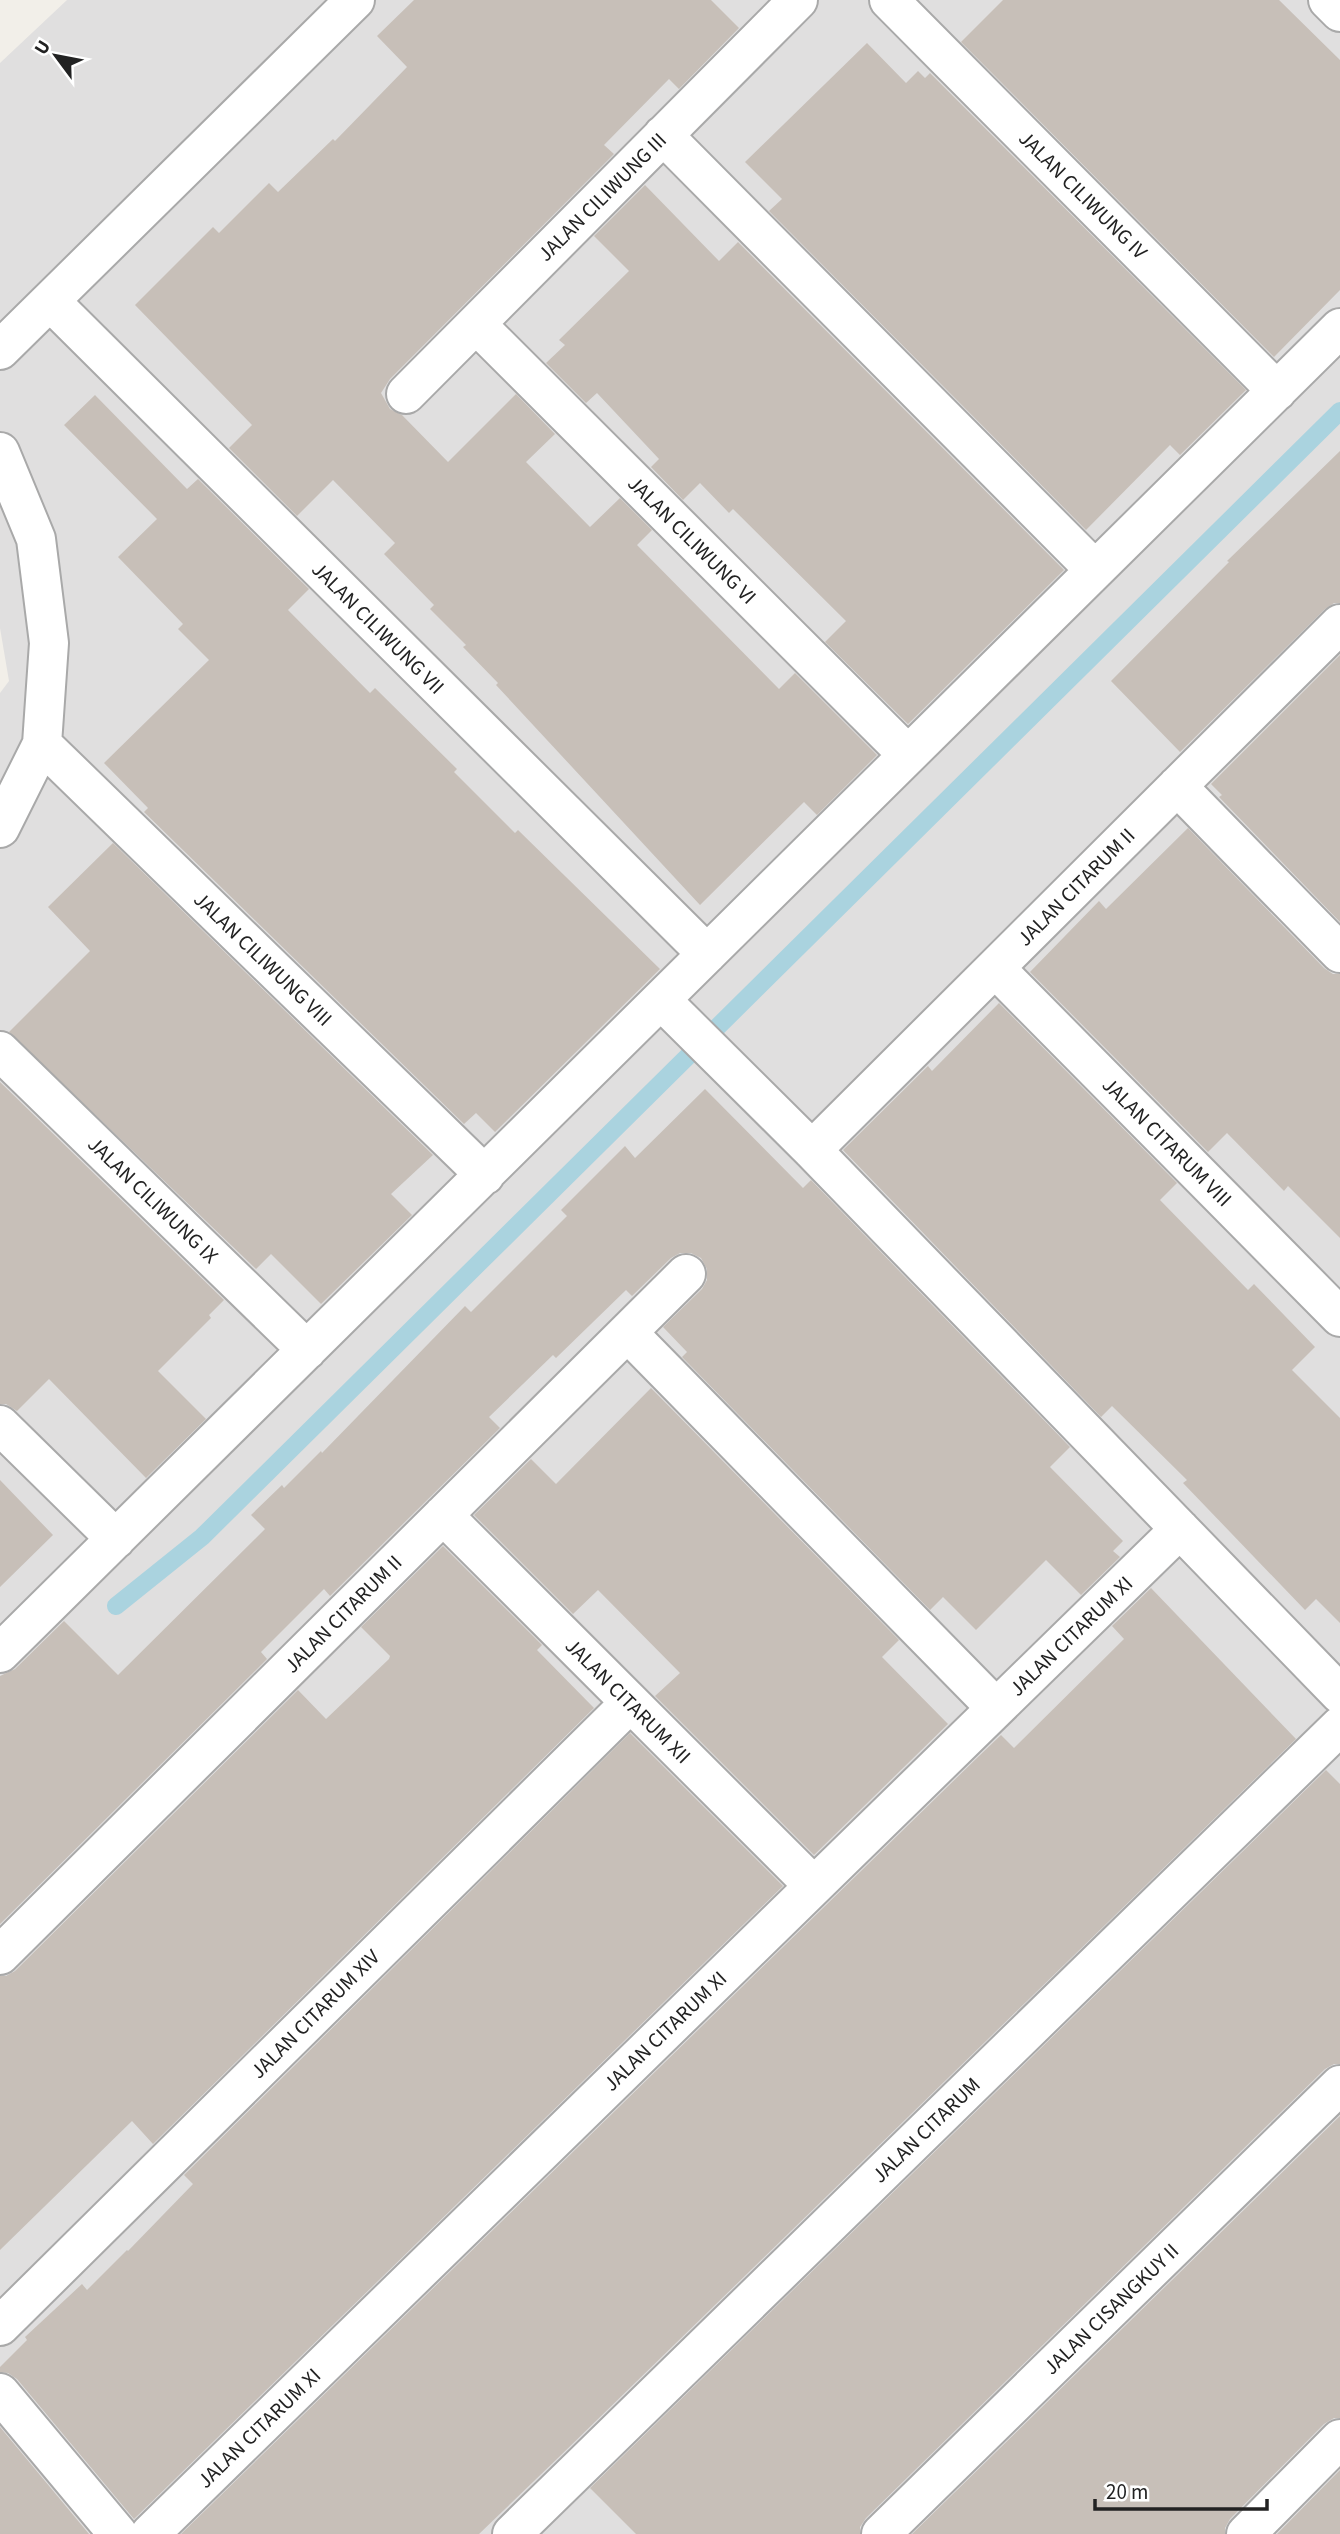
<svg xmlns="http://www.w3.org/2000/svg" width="1340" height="2534" viewBox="0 0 1340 2534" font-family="'Source Sans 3',sans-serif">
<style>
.residential{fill:#e0dfdf}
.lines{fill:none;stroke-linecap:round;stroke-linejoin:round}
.stream{stroke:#aad3df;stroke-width:18}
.building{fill:#c7bfb8}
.minor-casing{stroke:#a9a9a9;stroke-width:42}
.minor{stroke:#fff;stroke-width:38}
.labels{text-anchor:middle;stroke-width:7;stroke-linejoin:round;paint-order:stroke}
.street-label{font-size:21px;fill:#222;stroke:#fff}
</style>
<rect width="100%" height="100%" fill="#f2efe9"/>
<!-- residential -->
<path class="residential" d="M67 0H1340V2534H0V693L9 681 0 628V63Z"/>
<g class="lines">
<!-- stream -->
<path class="stream" d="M116 1606 202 1537 1340 411"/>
</g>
<!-- building -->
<path class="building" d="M414 0H711L739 28 679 89 669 79 604 145 614 154 390 379 381 393 390 409 402 415 448 462 516 394 555 434 526 462 590 527 620 498 652 530 637 545 779 689 795 673 877 755 817 815 804 802 700 905 496 685 498 683 463 647 466 645 430 609 434 605 384 554 395 543 333 480 297 516 229 448 252 425 135 305 213 227 219 233 269 183 278 192 333 139 335 141 407 67 377 36Z
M1003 0H1279L1340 60V290L1274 357 961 42Z
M867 43 906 83 918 71 925 78 930 73 1246 390 1180 455 1170 445 1086 530 769 211 782 199 745 162Z
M645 185 719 261 738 242 1064 570 908 724 825 642 846 621 733 509 729 513 700 483 683 500 651 467 659 459 597 393 586 403 546 363 565 345 559 340 629 271 594 236Z
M95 395 187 489 198 479 309 589 288 610 370 693 375 688 457 769 454 772 515 833 518 830 660 969 495 1132 476 1113 464 1124 144 812 148 808 104 763 209 660 178 629 183 624 118 557 157 519 64 425Z
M1340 451V603H1334L1325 609 1180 752 1111 681 1229 562 1227 561Z
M1340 655V922L1219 797 1222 795 1211 784Z
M1188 828 1324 968 1333 974H1340V1238L1288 1186 1284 1191 1227 1133 1208 1152 1030 972 1099 901 1106 909Z
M113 843 433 1155 391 1194 412 1215 321 1304 271 1254 256 1269 9 1032 90 951 48 907Z
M999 1003 1177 1183 1160 1200 1248 1290 1254 1284 1315 1347 1292 1370 1340 1418V1623L1316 1599 1305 1610 1183 1483 1187 1480 1112 1406 1101 1417 843 1150 928 1066 932 1071Z
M0 1082 224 1300 209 1315 211 1318 158 1371 206 1419 146 1478 49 1379 17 1411 6 1404H0Z
M705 1089 803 1188 811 1180 1070 1447 1050 1467 1123 1541 1113 1551 1120 1557 1081 1595 1046 1560 976 1630 943 1597 930 1610 682 1357 687 1352 663 1327 702 1289 707 1280V1269L701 1258 691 1253H680L671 1258 632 1296 626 1290 556 1358 553 1355 489 1417 500 1428 330 1596 324 1589 261 1652 267 1659 0 1924V1676L15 1669 64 1621 118 1675 265 1529 251 1515 282 1485 284 1488 321 1451 322 1453 465 1306 471 1312 567 1216 561 1210 625 1146 635 1158Z
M651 1388 899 1640 882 1657 948 1724 814 1855 655 1696 680 1673 598 1590 573 1614 474 1515 531 1459 556 1484Z
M0 1480 53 1535 0 1587Z
M443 1546 542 1645 537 1650 594 1708 153 2144 132 2121 0 2250V1976H6L15 1971 298 1690 326 1719 389 1659 390 1656 361 1627Z
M1151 1588 1296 1739 559 2457 479 2534H181L979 1756 1001 1735 1014 1748 1124 1639 1112 1626Z
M630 1733 783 1886 134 2519 17 2379 8 2373 0 2372V2367L27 2340 25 2337 82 2284 87 2290 127 2250 128 2251 193 2184 184 2175Z
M1326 1770 1340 1784V2064H1334L1325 2069 866 2518 860 2527V2534H636L590 2488Z
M1340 2116V2418H1334L1324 2424 1230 2519 1225 2528V2534H912Z
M0 2427 89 2534H0Z
M1340 2470V2534H1277Z"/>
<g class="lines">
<defs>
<path id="minor" d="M889 0 1277 391
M1328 0 1340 12
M663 135 1095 570
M50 301 707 954
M476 324 908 755
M0 350 355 0
M406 394 798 0
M0 452 36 539 49 643 42 744 0 828
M42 744 485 1175
M1177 786 1340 953
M995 968 1340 1317
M661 1000 812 1150 1340 1694
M0 1051 307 1350
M812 1150 1340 624
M628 1333 996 1708
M0 1425 116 1539
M443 1515 814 1886
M0 1653 1340 328
M0 1955 686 1274
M0 2326 630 1703
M0 2393 118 2534
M150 2534 1180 1529
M512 2534 1340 1726
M881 2534 1340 2085
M1246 2534 1340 2439"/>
</defs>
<!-- minor casing -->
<use href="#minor" class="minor-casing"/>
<!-- minor -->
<use href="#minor" class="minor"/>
</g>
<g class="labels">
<!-- street labels -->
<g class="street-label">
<text transform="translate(1083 195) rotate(45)" y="7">JALAN CILIWUNG IV</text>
<text transform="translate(602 197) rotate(-45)" y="7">JALAN CILIWUNG III</text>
<text transform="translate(692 540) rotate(45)" y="7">JALAN CILIWUNG VI</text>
<text transform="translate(378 628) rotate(45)" y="7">JALAN CILIWUNG VII</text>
<text transform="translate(1076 887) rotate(-45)" y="7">JALAN CITARUM II</text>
<text transform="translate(263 959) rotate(44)" y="7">JALAN CILIWUNG VIII</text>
<text transform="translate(1167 1142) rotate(45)" y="7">JALAN CITARUM VIII</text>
<text transform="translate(153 1200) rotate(44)" y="7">JALAN CILIWUNG IX</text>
<text transform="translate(343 1614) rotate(-45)" y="7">JALAN CITARUM II</text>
<text transform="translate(1071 1636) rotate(-44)" y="7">JALAN CITARUM XI</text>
<text transform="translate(628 1701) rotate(45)" y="7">JALAN CITARUM XII</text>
<text transform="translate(315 2014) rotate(-45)" y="7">JALAN CITARUM XIV</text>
<text transform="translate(665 2031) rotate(-44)" y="7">JALAN CITARUM XI</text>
<text transform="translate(926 2130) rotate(-44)" y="7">JALAN CITARUM</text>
<text transform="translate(1111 2309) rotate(-44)" y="7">JALAN CISANGKUY II</text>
<text transform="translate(259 2428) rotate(-44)" y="7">JALAN CITARUM XI</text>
</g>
</g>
<!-- north arrow -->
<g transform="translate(56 56) rotate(302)" stroke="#ffffff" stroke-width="5" paint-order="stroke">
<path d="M0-5L12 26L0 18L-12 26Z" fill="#222222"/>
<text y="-10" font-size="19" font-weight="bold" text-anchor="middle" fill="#222222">U</text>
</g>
<!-- scale -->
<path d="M1095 2499v10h172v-10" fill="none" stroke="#222222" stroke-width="3.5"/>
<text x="1106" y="2499" font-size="21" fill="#222222" stroke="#ffffff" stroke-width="5" paint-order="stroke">20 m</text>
</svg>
